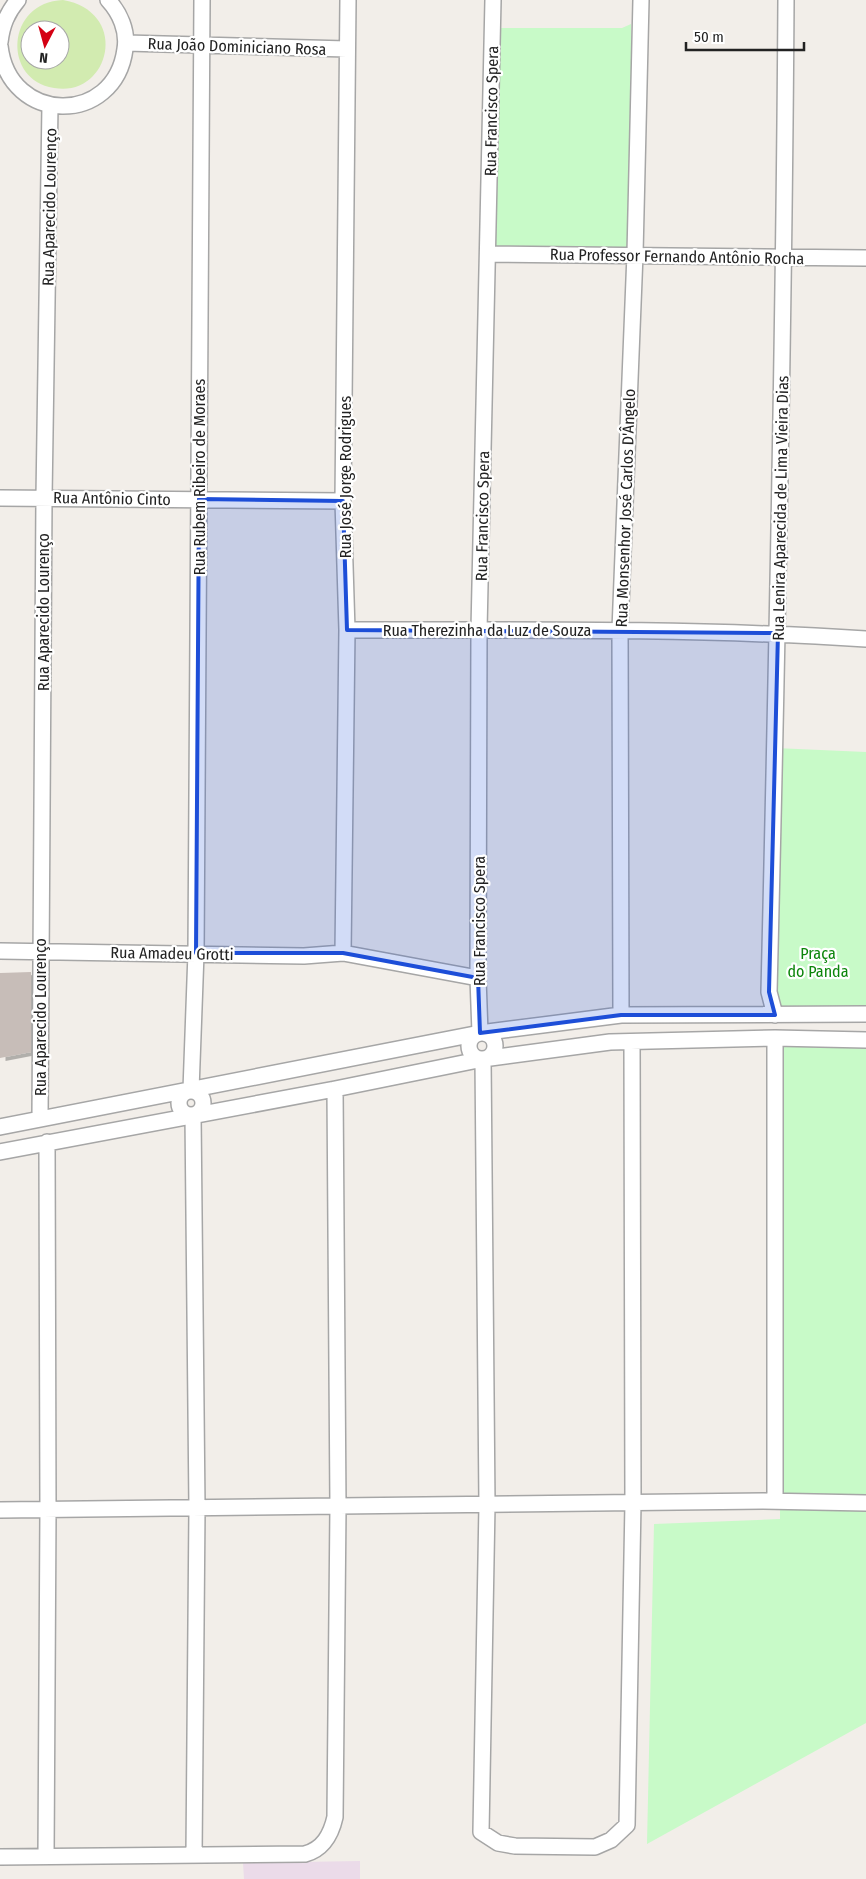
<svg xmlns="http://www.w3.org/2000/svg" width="866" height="1879" viewBox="0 0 866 1879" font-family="'Fira Sans Condensed',sans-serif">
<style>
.industrial{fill:#ebdbe9}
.grass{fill:#d2ebb0;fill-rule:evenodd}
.park{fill:#c8fac8}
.building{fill:#c7bdb8;filter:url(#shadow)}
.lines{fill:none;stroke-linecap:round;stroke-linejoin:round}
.minor-casing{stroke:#a6a6a6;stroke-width:18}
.minor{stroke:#fff;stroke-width:15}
.marked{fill:#1d4ed8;fill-opacity:0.2;stroke:#1d4ed8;stroke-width:4;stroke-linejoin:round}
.labels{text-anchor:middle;stroke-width:4.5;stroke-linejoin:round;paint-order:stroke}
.street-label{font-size:16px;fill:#222;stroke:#fff}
.park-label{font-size:16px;fill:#0c850b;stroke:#fff}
</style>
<defs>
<filter id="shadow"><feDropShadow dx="5.5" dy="3" stdDeviation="0" flood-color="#0004"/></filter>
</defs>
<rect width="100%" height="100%" fill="#f2eee9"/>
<!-- industrial -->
<path class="industrial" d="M360 1861V1879H244L243 1863Z"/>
<!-- grass -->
<path class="grass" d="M63 0C131 12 110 98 54 88 2 80 6 2 63 0ZM30 30H60V60H30Z"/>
<!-- park -->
<path class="park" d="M631 24 635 254H488L498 28H622Z
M775 748 866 752V1014L778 1016 769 992Z
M781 1040 866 1043V1723L647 1844 654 1524 780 1519Z"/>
<!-- building -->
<path class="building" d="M31 972V1052L0 1058V973Z"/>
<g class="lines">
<defs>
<path id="minor" d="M0 42C2 25 7 13 18 0
M126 43 347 49
M0 46C9 125 115 126 125 49 128 31 120 13 108 0
M488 254 866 258
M0 498 343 501
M347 630C520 630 693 628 866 639
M0 951 304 956 343 953 478 978
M343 953 347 630 343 501 348 0
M621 1015 620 630 635 254 641 0
M775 1015 769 992C777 661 784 331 786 0
M480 1033 478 978 479 630 493 0
M469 1046a13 13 0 1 1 26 0a13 13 0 1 1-26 0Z
M775 1038V1501
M483 1059 487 1505 481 1832 498 1843 515 1846 595 1847 611 1840 627 1825 633 1503 632 1042
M191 1090 196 953 202 0
M179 1103a12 12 0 1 1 24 0a12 12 0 1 1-24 0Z
M193 1115 197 1508 194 1855
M40 1119 44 498 50 105
M0 1127 480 1033 621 1015 866 1014
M0 1152 335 1089 483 1059 610 1042 775 1038 866 1040
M0 1510 763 1501 866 1503
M0 1857 305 1854C323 1849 331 1835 335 1817L338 1507 335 1089
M46 1857 48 1510 47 1142"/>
</defs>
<!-- minor casing -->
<use href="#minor" class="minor-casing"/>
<!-- minor -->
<use href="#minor" class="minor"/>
</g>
<!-- marked area -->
<path class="marked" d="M199 499 343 501 347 630 778 633 769 992 775 1015H621L480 1033 478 978 343 953H196Z"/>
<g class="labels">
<!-- street labels -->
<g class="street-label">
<text transform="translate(237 46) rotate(2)" y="6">Rua João Dominiciano Rosa</text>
<text transform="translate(491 111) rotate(-89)" y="6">Rua Francisco Spera</text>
<text transform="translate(49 207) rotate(-89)" y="6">Rua Aparecido Lourenço</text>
<text transform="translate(677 256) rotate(1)" y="6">Rua Professor Fernando Antônio Rocha</text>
<text transform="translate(199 477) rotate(-90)" y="6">Rua Rubem Ribeiro de Moraes</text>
<text transform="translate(345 477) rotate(-90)" y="6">Rua José Jorge Rodrigues</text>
<text transform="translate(112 498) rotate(1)" y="6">Rua Antônio Cinto</text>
<text transform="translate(625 508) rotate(-88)" y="6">Rua Monsenhor José Carlos D'Ângelo</text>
<text transform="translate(780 508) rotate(-89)" y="6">Rua Lenira Aparecida de Lima Vieira Dias</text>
<text transform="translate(482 516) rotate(-89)" y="6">Rua Francisco Spera</text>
<text transform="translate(43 612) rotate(-90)" y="6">Rua Aparecido Lourenço</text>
<text x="487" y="636">Rua Therezinha da Luz de Souza</text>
<text transform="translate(479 921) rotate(-90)" y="6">Rua Francisco Spera</text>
<text transform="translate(172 953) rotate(1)" y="6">Rua Amadeu Grotti</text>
<text transform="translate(40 1017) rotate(-90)" y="6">Rua Aparecido Lourenço</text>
</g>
<!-- park labels -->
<g class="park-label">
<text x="818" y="959">Praça<tspan x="818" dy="18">do Panda</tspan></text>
</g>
</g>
<!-- north arrow -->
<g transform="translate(45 45) rotate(186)"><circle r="24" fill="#ffffff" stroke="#a7a7a7"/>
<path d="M0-4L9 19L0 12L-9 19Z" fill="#d40013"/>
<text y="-8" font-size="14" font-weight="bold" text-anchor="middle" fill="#222222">N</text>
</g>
<!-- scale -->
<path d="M686 42v8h118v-8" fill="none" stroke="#222222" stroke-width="2.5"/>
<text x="694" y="42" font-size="15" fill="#222222" stroke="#ffffff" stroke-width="4" paint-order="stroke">50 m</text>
</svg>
